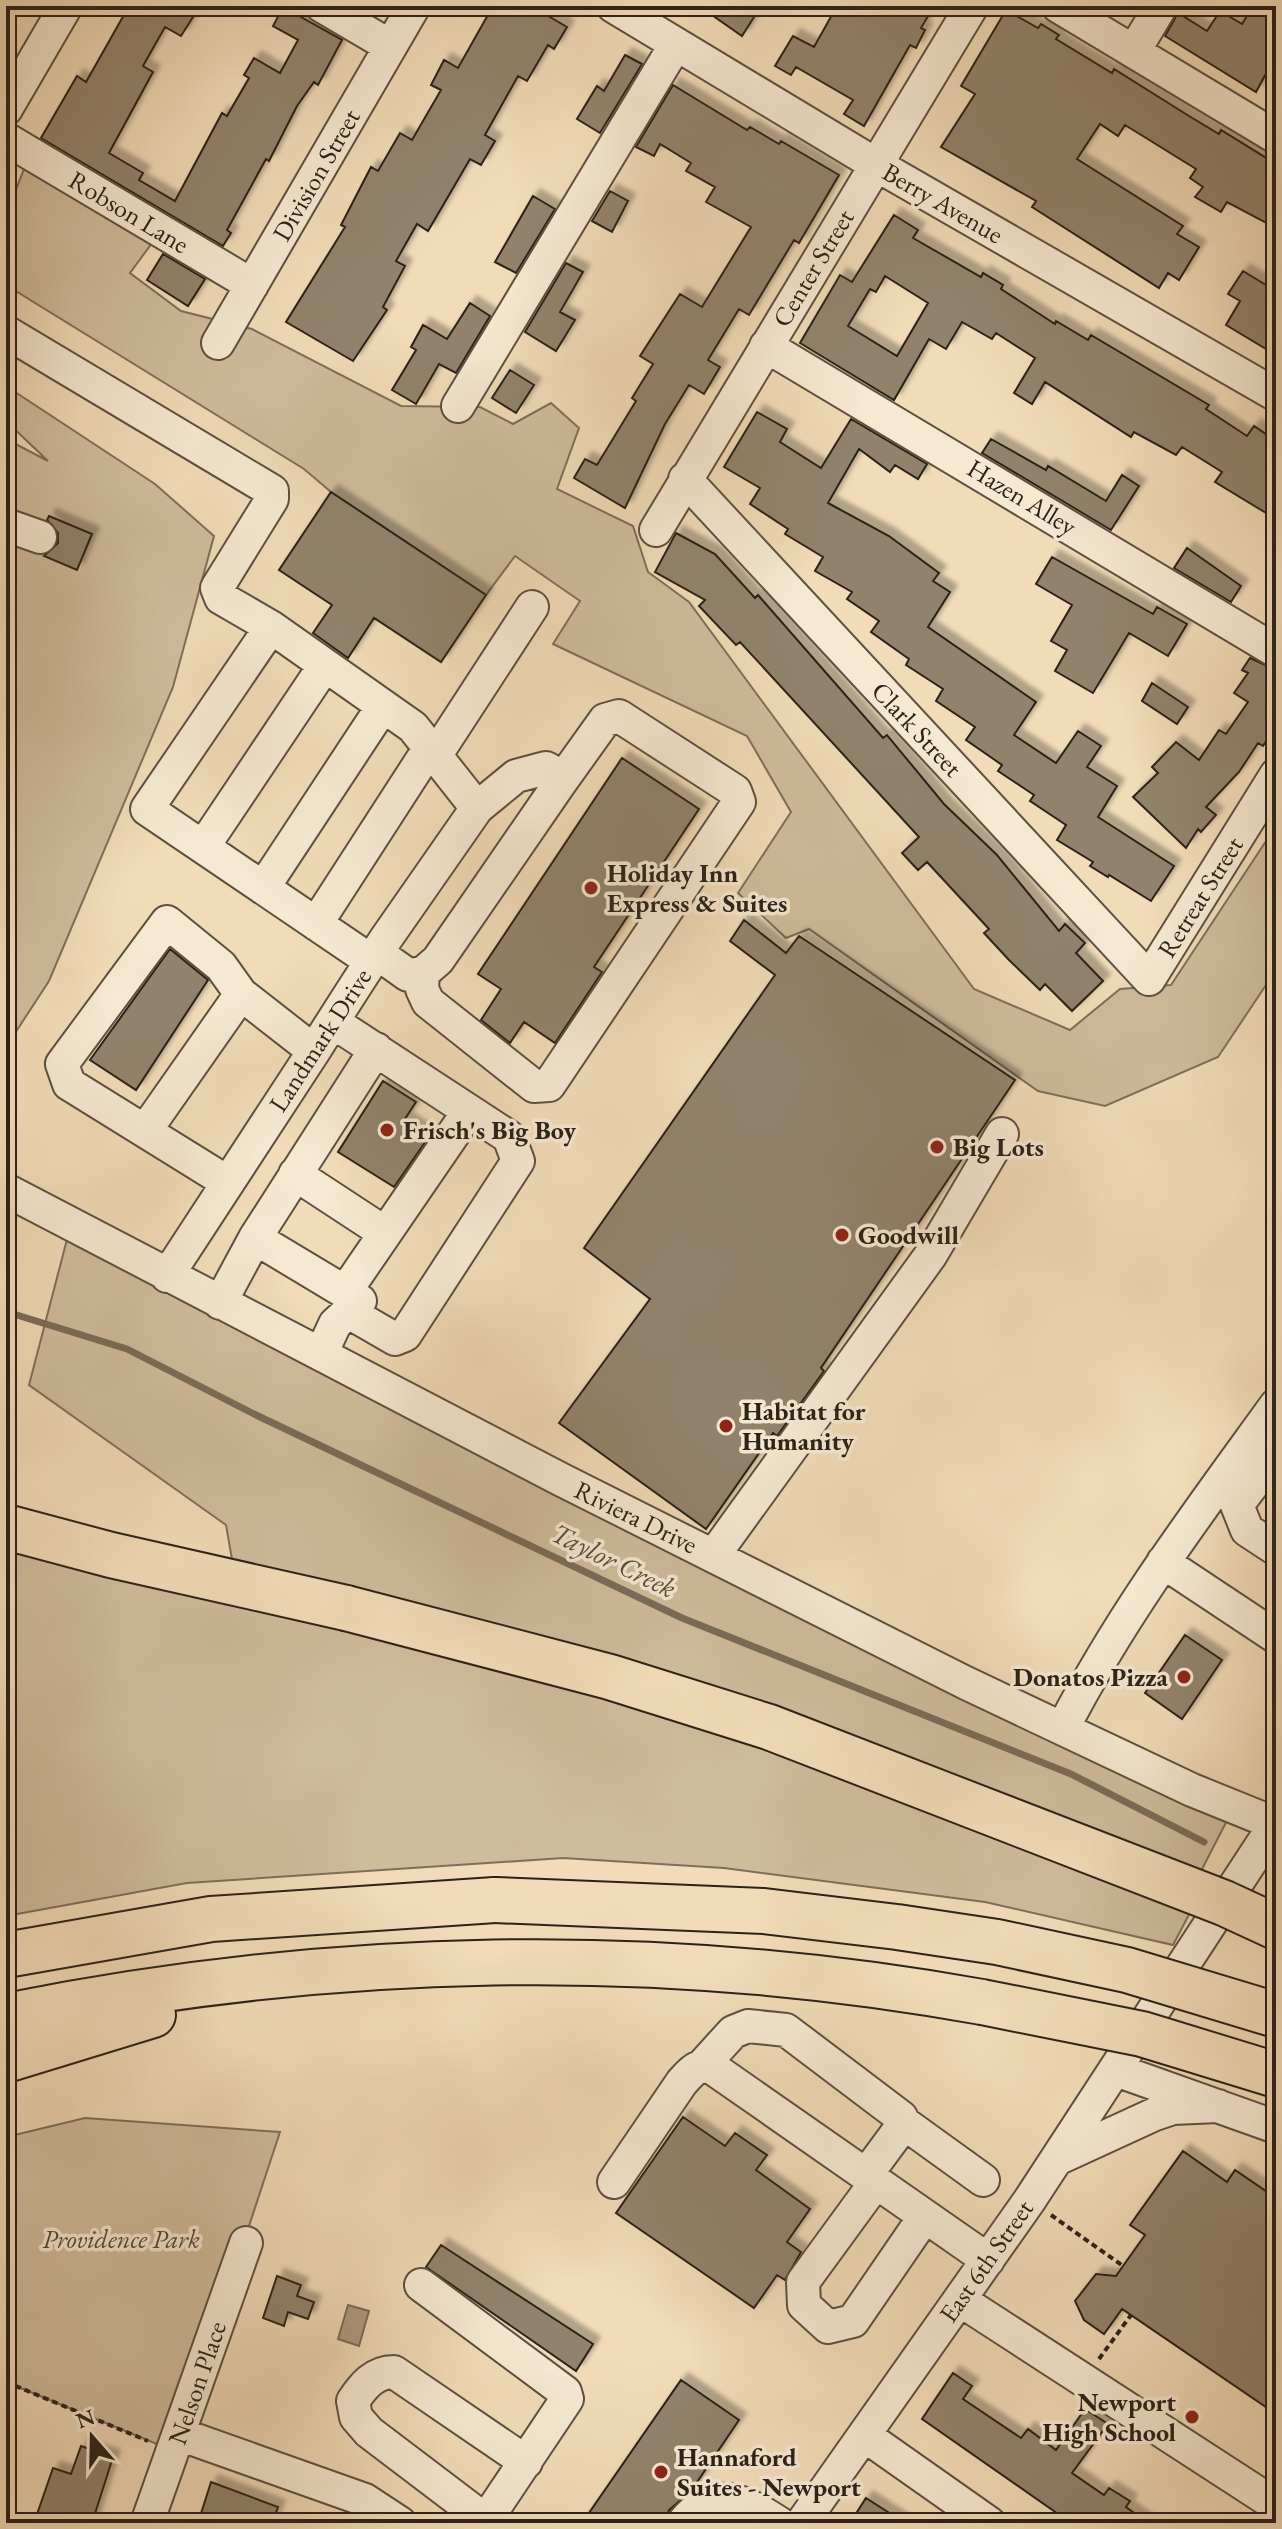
<svg xmlns="http://www.w3.org/2000/svg" width="1282" height="2529" viewBox="0 0 1282 2529" font-family="'EB Garamond',serif">
<style>
.green{fill:#cfbc9d;stroke:#7d6f5b;stroke-width:2}
.water{fill:#ae9c82;stroke:#7a6b58;stroke-width:2}
.lines{fill:none;stroke-linecap:round;stroke-linejoin:round}
.stream{stroke:#7a6b58;stroke-width:7}
.building{fill:#92826c;stroke:#2b2219;stroke-width:2;fill-rule:evenodd;filter:url(#shadow)}
.minor-casing{stroke:#5c5041;stroke-width:36}
.highway-casing{stroke:#2b2219;stroke-width:48}
.path{stroke:#2b2219;stroke-width:4;stroke-dasharray:6 4;stroke-linecap:butt}
.minor{stroke:#f6e8d1;stroke-width:32}
.highway{stroke:#f1dbb8;stroke-width:44}
.highway-bridge-casing{stroke:#2b2219;stroke-width:48;stroke-linecap:butt}
.highway-bridge{stroke:#f1dbb8;stroke-width:44}
.poi-dot{fill:#8f2418;stroke:#f6e8d1;stroke-width:3}
.labels{text-anchor:middle;stroke-width:7;stroke-linejoin:round;paint-order:stroke}
.street-label{font-size:26px;fill:#2b2219;stroke:#f6e8d1}
.poi-label{font-size:26px;font-weight:bold;fill:#2b2219;stroke:#f6e8d1;text-anchor:start}
.park-label{font-size:26px;font-style:italic;fill:#54483a;stroke:#f6e8d1}
.water-label{font-size:28px;font-style:italic;fill:#594d3e;stroke:#f6e8d1}
</style>
<defs>
<filter id="shadow"><feDropShadow dx="7" dy="-7" stdDeviation="2" flood-color="#0004"/></filter>
</defs>
<rect width="100%" height="100%" fill="#f1dbb8"/>
<filter id="stains"><feTurbulence type="fractalNoise" baseFrequency=".0025" numOctaves="4"/><feColorMatrix values="0 0 0 0 .2 0 0 0 0 .09 0 0 0 0 .02 0 0 0 .5 -.17"/></filter>
<radialGradient id="worn" r=".72"><stop offset=".6" stop-color="#630" stop-opacity="0"/><stop offset="1" stop-color="#630" stop-opacity=".3"/></radialGradient>
<!-- green -->
<path class="green" d="M24 169 152 243 130 273 181 311 252 329 401 406 480 407 513 424 551 403 579 428 557 489 633 526 648 572 689 602 974 989 1070 1030 1120 989 1171 985 1276 826V970L1218 1057 1105 1106 1038 1091 809 929 786 938 738 893 791 812 747 736 553 644 580 601 515 556 486 595 331 492 304 469 6 285V215Z
M6 386 155 484 214 536 173 687 49 981 6 1047V439L48 461 6 421Z
M71 1224 1234 1807 1200 1873 1193 1907 1173 1945 985 1902 724 1868 563 1858 187 1883 6 1916V1534L239 1599 226 1525 29 1385Z
M85 2118 280 2132 181 2432 159 2445 6 2382V2137Z"/>
<!-- water -->
<path class="water" d="M348 2305 369 2311 359 2346 338 2339Z"/>
<g class="lines">
<!-- stream -->
<path class="stream" d="M7 1312 127 1349 254 1414 682 1618 1071 1774 1204 1842"/>
</g>
<!-- building -->
<path class="building" d="M129 6H200L181 36 165 27 143 66 153 72 109 153 143 173 139 180 175 201 222 113 227 116 249 78 244 75 254 58 280 73 298 40 273 26 283 7 342 40 318 85 314 82 297 106 269 161 266 159 227 230 231 233 223 246 41 138 77 76 86 82Z
M493 6H531L567 27 554 49 548 45 527 81 518 76 485 135 495 141 481 165 470 159 428 231 417 224 396 261 405 266 383 307 387 310 353 361 286 322 345 227 341 225 371 167 378 171 400 133 412 140 441 90 431 85 444 60 458 68Z
M699 6H761L742 36Z
M837 6H934L921 28 925 30 916 48 910 45 864 126 844 114 853 100 796 67 791 75 775 66 793 36 814 47Z
M1253 6H1276V55L1256 92 1165 36 1178 13 1207 31 1220 11 1242 24Z
M1006 10 1038 28 1041 24 1059 35 1056 39 1112 73 1114 69 1189 116 1219 134 1221 130 1276 164V228L1227 202 1221 212 1195 197 1203 187 1190 178 1196 169 1125 125 1118 136 1100 124 1077 159 1183 226 1177 234 1199 247 1179 280 1168 273 1159 288 1032 207 1036 201 941 147 975 94 961 86Z
M625 55 642 64 600 133 577 119 597 86 604 91Z
M673 85 747 130 750 127 779 144 781 141 839 175 799 243 794 240 749 315 739 309 708 360 720 367 704 394 689 385 665 424 625 508 574 478 585 459 597 465 636 401 632 398 653 364 640 356 680 294 702 307 751 227 706 202 715 187 686 171 691 163 660 144 654 156 636 147Z
M610 191 628 201 612 232 592 221Z
M533 196 555 209 516 273 495 262Z
M894 215 918 230 913 238 981 277 983 273 1003 285 1001 289 1055 324 1056 321 1088 340 1091 335 1209 405 1206 409 1247 436 1254 426 1276 441V519L1215 482 1222 472 1182 447 1176 455 1134 432 1131 437 1045 382 1032 404 1014 393 1035 358 996 333 992 339 962 322 946 349 929 339 894 400 800 343 840 275 852 282ZM885 276 928 303 897 356 848 326 870 289 876 292Z
M163 254 205 279 188 306 147 280Z
M566 263 583 272 560 312 575 320 556 351 525 332Z
M1243 271 1276 291V355L1226 325 1240 301 1228 294Z
M470 303 490 316 456 373 439 364 416 404 392 390 416 350 411 347 423 325 447 339Z
M510 370 534 385 516 413 492 398Z
M757 412 787 429 780 442 821 468 851 419 927 464 918 479 895 465 890 472 859 449 828 503 889 536 939 573 933 581 950 592 928 627 1036 702 1014 735 1056 763 1078 731 1101 746 1087 767 1117 786 1098 817 1174 866 1151 901 1109 875 1108 877 1090 866 1093 862 1057 840 1066 825 1030 801 1034 795 998 771 1002 765 966 740 975 727 936 701 943 689 906 665 909 659 871 632 879 621 847 599 852 592 815 571 823 557 785 534 788 529 750 504 760 488 724 467Z
M991 439 1046 470 1048 466 1106 501 1122 475 1139 486 1111 530 982 453Z
M331 492 486 595 441 662 374 618 348 658 313 633 332 605 279 570Z
M49 516 92 534 77 570 44 556 58 543V533L47 520Z
M676 533 715 554 755 598 758 595 883 738 887 735 944 804 997 855 1059 931 1065 924 1085 943 1076 953 1103 981 1072 1011 1045 984 1040 990 1009 960 984 933 989 929 927 862 918 870 902 853 919 837 740 642 736 645 699 606 705 600 655 572Z
M1187 548 1241 586 1231 602 1174 568Z
M1052 557 1153 614 1157 607 1187 624 1168 656 1129 633 1093 693 1055 671 1067 650 1051 641 1072 605 1036 584Z
M1250 658 1276 670V726L1263 746 1258 743 1239 772 1206 807 1216 815 1201 832 1198 829 1186 848 1133 797 1158 773 1152 767 1176 742 1199 760 1219 730 1226 734 1248 702 1234 693 1248 673 1242 670Z
M1152 683 1188 707 1177 724 1142 701Z
M622 758 699 809 594 967 602 972 555 1043 524 1022 510 1043 481 1020 501 989 478 974Z
M744 920 786 953 799 936 1015 1080 821 1368 824 1371 777 1436 773 1433 706 1529 559 1423 650 1299 584 1248 775 975 730 941Z
M170 949 208 980 136 1090 90 1060Z
M383 1081 416 1102 405 1119 430 1135 394 1187 338 1152Z
M1185 1635 1222 1660 1182 1719 1145 1693Z
M683 2117 725 2146 735 2133 767 2155 756 2170 810 2209 787 2242 801 2252 785 2280 777 2275 754 2308 616 2213Z
M1183 2151 1227 2182 1235 2170 1276 2198V2414L1122 2309 1104 2334 1084 2320 1075 2301 1096 2274 1116 2276 1123 2266 1145 2235 1130 2225Z
M441 2245 593 2344 576 2371 426 2267Z
M277 2276 301 2285 297 2296 314 2302 308 2319 288 2312 284 2326 263 2318Z
M953 2373 972 2386 963 2399 1021 2438 1028 2429 1056 2450 1085 2409 1108 2424 1072 2473 1104 2495 1109 2488 1130 2501 1126 2507 1148 2523H1071L922 2419Z
M681 2380 739 2420 691 2491 669 2510 665 2523H582Z
M81 2446 113 2457 92 2523H34L53 2468 71 2474Z
M211 2482 278 2507 272 2523H198Z
M866 2498 905 2523H850Z"/>
<g class="lines">
<defs>
<path id="minor" d="M322 6 390 46
M613 6 875 164 1276 395
M1058 6 1276 137
M1134 51 1161 6
M6 109 66 6
M6 139 252 285
M6 332 272 491V499L217 588 221 598 271 627
M218 343 414 6
M766 346 1276 651
M458 406 676 44
M685 479 1149 979 1276 775
M6 525 40 537
M656 530 972 6
M437 753 532 607
M203 847 325 665
M263 888 383 706
M316 924 431 746
M371 961 147 809 271 627 413 727 477 808
M423 973 422 989 428 1002 534 1086 549 1085 739 802 735 791 619 716 605 720 560 783
M333 1022 509 1137 518 1161 405 1335 395 1339 350 1313
M145 1131 241 994
M295 1174 385 1233
M227 1182 69 1084 62 1064 167 922 221 966 241 994 314 1051
M6 1190 562 1480 966 1683 1192 1790 1276 1824
M255 1238 360 1301 335 1324 321 1354
M167 1276 314 1051C337 1014 361 977 385 940L477 808 516 776 546 768 555 773 560 783 438 960 423 973 408 975 377 953
M345 1292 469 1111
M220 1303 255 1238 376 1049
M1276 1454 1237 1505 1247 1530 1276 1549
M714 1555 930 1256 1002 1134
M1163 1562 1276 1637
M1063 1728C1122 1613 1200 1510 1276 1405
M703 2065 733 2032 748 2026 786 2030 901 2117 904 2123 900 2129 866 2175
M1116 2070 1276 2127
M904 2123 983 2180
M1057 2159 1155 2114 1173 2108 1218 2106
M614 2182 682 2082C693 2070 698 2063 714 2069L988 2260
M876 2182 803 2282 804 2305 828 2327 853 2321 925 2216
M421 2285 565 2392 567 2399 484 2523
M960 2300 1276 2505
M179 2434 365 2500 400 2523
M864 2435 989 2523
M485 2520 369 2432 356 2417 353 2401C363 2386 374 2372 394 2372L526 2462
M147 2523 246 2243
M683 2523C714 2484 745 2501 779 2523
M802 2523 1029 2201 1276 1823"/>
<path id="highway" d="M6 1527 111 1555 346 1608
M6 1955 211 1919 495 1900
M6 2016C333 1951 653 1943 982 2002
M6 2060 153 2015"/>
</defs>
<!-- minor casing -->
<use href="#minor" class="minor-casing"/>
<!-- highway casing -->
<use href="#highway" class="highway-casing"/>
<!-- path -->
<path class="path" d="M1051 2215 1123 2266
M1099 2359 1131 2315
M6 2382 148 2441"/>
<!-- minor -->
<use href="#minor" class="minor"/>
<!-- highway -->
<use href="#highway" class="highway"/>
<defs>
<path id="highway-bridge" d="M346 1608 610 1677 769 1727 1224 1903 1276 1927
M495 1900 764 1911 897 1927 997 1942 1127 1970 1276 2015
M982 2002 1142 2034 1276 2075"/>
</defs>
<!-- highway-bridge casing -->
<use href="#highway-bridge" class="highway-bridge-casing"/>
<!-- highway-bridge -->
<use href="#highway-bridge" class="highway-bridge"/>
</g>
<!-- markers -->
<g class="poi-dot">
<circle cx="591" cy="888" r="8"/>
<circle cx="387" cy="1130" r="8"/>
<circle cx="937" cy="1147" r="8"/>
<circle cx="842" cy="1235" r="8"/>
<circle cx="726" cy="1426" r="8"/>
<circle cx="1184" cy="1677" r="8"/>
<circle cx="1192" cy="2417" r="8"/>
<circle cx="661" cy="2472" r="8"/>
</g>
<g class="labels">
<!-- street labels -->
<g class="street-label">
<text transform="translate(316 175) rotate(-60)" y="9">Division Street</text>
<text transform="translate(943 203) rotate(30)" y="9">Berry Avenue</text>
<text transform="translate(129 212) rotate(31)" y="9">Robson Lane</text>
<text transform="translate(813 268) rotate(-59)" y="9">Center Street</text>
<text transform="translate(1022 497) rotate(31)" y="9">Hazen Alley</text>
<text transform="translate(917 729) rotate(47)" y="9">Clark Street</text>
<text transform="translate(1200 897) rotate(-58)" y="9">Retreat Street</text>
<text transform="translate(320 1040) rotate(-57)" y="9">Landmark Drive</text>
<text transform="translate(636 1517) rotate(26)" y="9">Riviera Drive</text>
<text transform="translate(986 2261) rotate(-55)" y="9">East 6th Street</text>
<text transform="translate(197 2383) rotate(-71)" y="9">Nelson Place</text>
</g>
<!-- poi labels -->
<g class="poi-label">
<text x="607" y="882">Holiday Inn<tspan x="607" dy="30">Express &amp; Suites</tspan></text>
<text x="403" y="1139">Frisch's Big Boy</text>
<text x="953" y="1156">Big Lots</text>
<text x="858" y="1244">Goodwill</text>
<text x="742" y="1420">Habitat for<tspan x="742" dy="30">Humanity</tspan></text>
<text x="1168" y="1686" text-anchor="end">Donatos Pizza</text>
<text x="1176" y="2411" text-anchor="end">Newport<tspan x="1176" dy="30">High School</tspan></text>
<text x="677" y="2466">Hannaford<tspan x="677" dy="30">Suites - Newport</tspan></text>
</g>
<!-- park labels -->
<g class="park-label">
<text x="121" y="2248">Providence Park</text>
</g>
<!-- water labels -->
<g class="water-label">
<text transform="translate(614 1560) rotate(26)" y="10">Taylor Creek</text>
</g>
</g>
<!-- margin -->
<rect width="1282" height="2529" fill="none" stroke="#f1dbb8" stroke-width="32"/>
<rect x="8" y="8" width="1266" height="2513" fill="none" stroke="#2b2219" stroke-width="4"/>
<rect x="16" y="16" width="1250" height="2497" fill="none" stroke="#2b2219" stroke-width="2"/>
<!-- north arrow -->
<g transform="translate(92 2437) rotate(340)" stroke="#f6e8d1" stroke-width="6" paint-order="stroke">
<path d="M0-6L14 30L0 20L-14 30Z" fill="#2b2219"/>
<text y="-12" font-size="22" font-weight="bold" text-anchor="middle" fill="#2b2219">N</text>
</g>
<rect width="100%" height="100%" filter="url(#stains)"/>
<rect width="100%" height="100%" fill="url(#worn)"/>
</svg>
